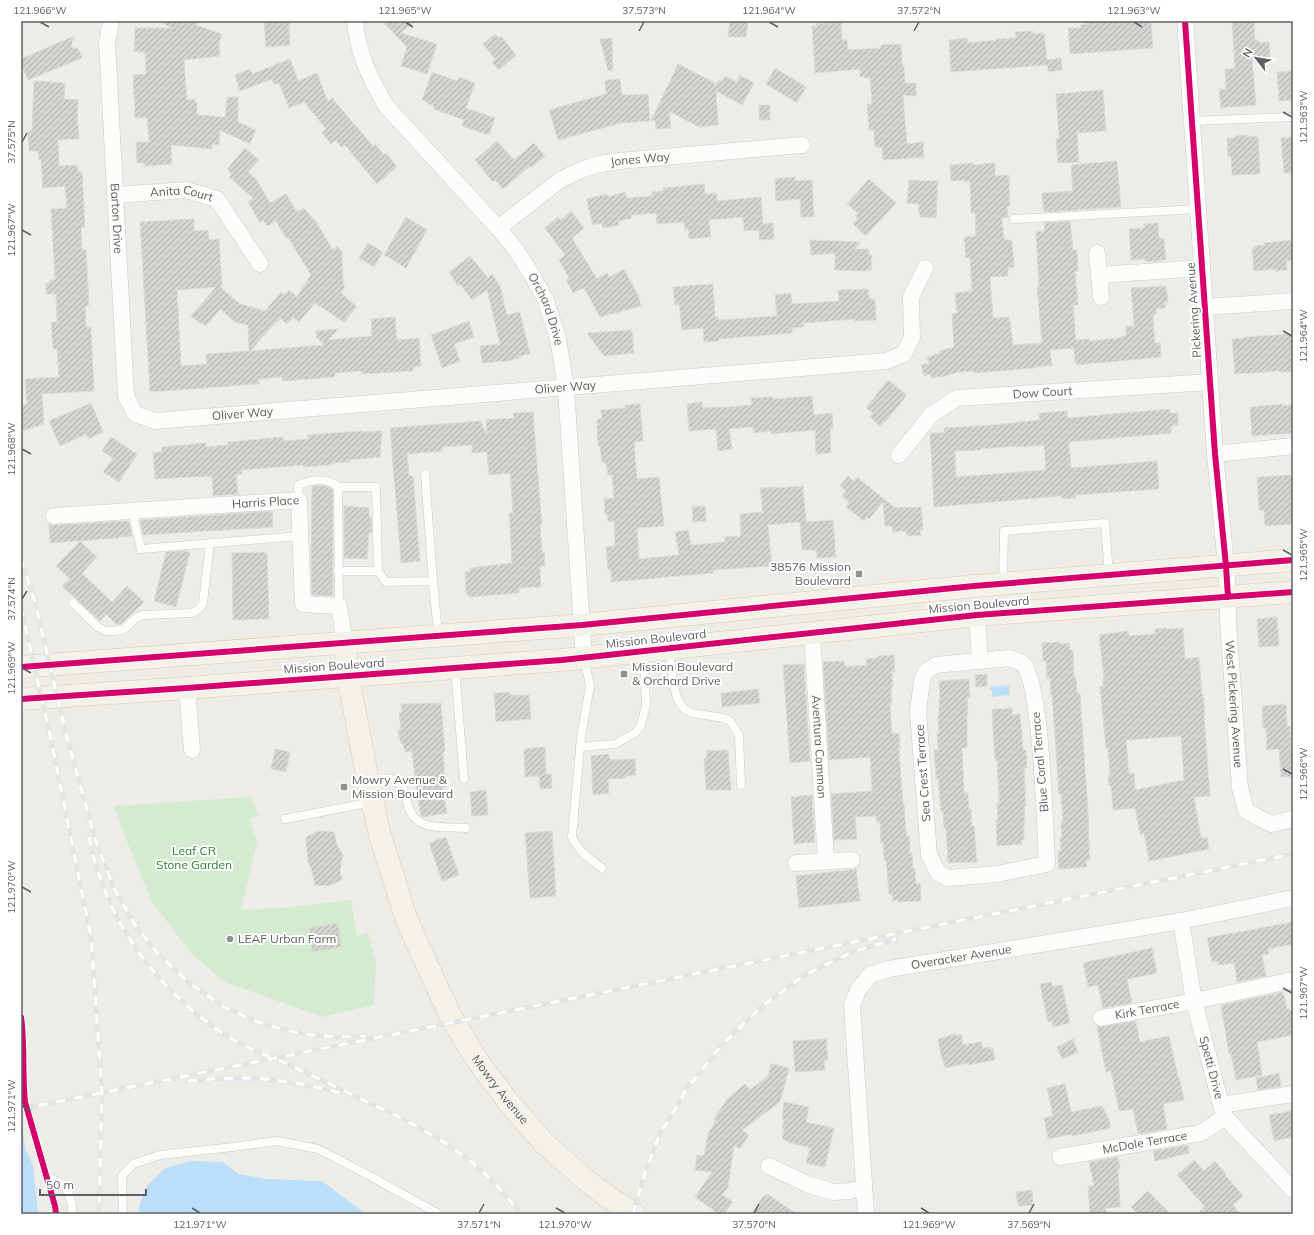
<svg xmlns="http://www.w3.org/2000/svg" width="1314" height="1235" viewBox="0 0 1314 1235" font-family="Mulish,sans-serif">
<style>
.garden{fill:#d4ead1}
.water{fill:#bbdff8}
.building{fill:url(#building-hatch);stroke:#dcdbd6;fill-rule:evenodd}
.lines{fill:none;stroke-linecap:round;stroke-linejoin:round}
.lane-casing{stroke:#cacac9;stroke-width:9}
.street-casing{stroke:#cacac9;stroke-width:17}
.primary-casing{stroke:#d6cdb3;stroke-width:23}
.lane{stroke:#fcfcfb;stroke-width:8}
.street{stroke:#fcfcfb;stroke-width:16}
.primary{stroke:#f3f1e8;stroke-width:22}
.rail-casing{stroke:#e3e4e3;stroke-width:4.5}
.rail{stroke:#fff;stroke-width:3;stroke-dasharray:9;stroke-linecap:butt}
.cycleway-casing{stroke:#fff;stroke-width:8}
.cycleway{stroke:#d6006c;stroke-width:6}
.ticks{fill:none;stroke:#5c6066;stroke-width:1.5}
.poi-dot{fill:#8f9193;stroke:#fff;stroke-width:1.5}
.labels{text-anchor:middle;stroke-width:4;stroke-linejoin:round;paint-order:stroke}
.street-label{font-size:12px;fill:#5c6066;stroke:#fff}
.poi-label{font-size:12px;fill:#5c6066;stroke:#fff;text-anchor:start}
.park-label{font-size:12px;fill:#2e8330;stroke:#fff}
.neatline{fill:none;stroke:#5c6066;stroke-width:1.5}
.ticks-label{font-size:10px;text-anchor:middle;fill:#5c6066}
</style>
<defs>
<pattern id="building-hatch" width="6" height="6" patternUnits="userSpaceOnUse"><rect width="6" height="6" fill="#d4d3d0"/><path d="M-1 1l2-2M0 6l6-6M5 7l2-2" fill="none" stroke="#afafad"/></pattern>
</defs>
<rect width="100%" height="100%" fill="#edece7"/>
<!-- garden -->
<path class="garden" d="M250 797 259 815 250 819 257 842 241 910 292 907 351 900 357 936 368 933 376 962 374 1005 323 1017 225 982 192 954 152 902 126 839 114 806Z"/>
<!-- water -->
<path class="water" d="M1009 685 1010 695 992 697V691L990 690V687Z
M21 1113 25 1148 33 1165 38 1214H21Z
M191 1161 222 1162 239 1174 266 1179 322 1181 366 1214H140L139 1207 146 1187 165 1168Z"/>
<!-- building -->
<path class="building" d="M160 21H199L196 25 222 34 219 43 220 56 184 60 187 100 195 99V102H197V115L225 117 227 97H238V122L256 130 250 144 220 130 219 145 212 144V149L171 145 172 164 144 166V163H137L136 142H149L147 117 135 118 133 75 146 74 145 52 134 51 135 28H171Z
M264 21H289L290 45 266 47Z
M382 21H414L401 33 437 44 427 74 401 66 407 47Z
M730 21H748L746 37H728Z
M1087 21H1151L1153 48 1070 54 1068 28H1081L1080 25 1087 24Z
M1232 21H1254L1255 41 1259 40V43L1269 42 1270 57 1252 59 1256 105 1221 108 1219 89H1226L1225 69 1235 68Z
M841 22 842 40H847L848 50 881 48V45L901 44 902 65H904L905 83H916V96L903 95 907 144 923 142 924 157 883 160 882 147H875L874 130H869L867 104H872L870 78H864V76L860 77V69L815 73 812 27 817 26 816 24Z
M1033 31V34L1044 33 1047 60 1061 58 1062 70 1048 72 1047 65 951 72 949 40 967 38 968 43 997 40V39L1016 38 1015 32Z
M495 34 499 38 501 36 516 55 499 70 492 62 495 59 483 44Z
M74 36 71 47 78 49 82 58 28 80 21 64V59Z
M612 38 613 70 608 71 600 39Z
M290 59 298 81 317 73 328 102 332 98 373 146 375 144 384 155 386 153 397 167 377 184 345 145 342 148 335 140 331 144 322 133 326 129 304 102 289 108 279 83 274 84 272 79 240 91 235 75 250 69 252 74Z
M678 64 715 83V87L719 80 722 82 725 76 737 82 740 75 754 83 742 105 716 91 718 125 699 127 669 111 671 128 656 129 655 120 651 121Z
M775 68 806 87 797 103 766 84Z
M1293 71V100L1279 101 1277 72Z
M432 72 457 81 459 77 475 83 466 108 495 118 489 135 462 126 464 120 434 109V106L428 104V102L422 100Z
M620 79 622 95 648 94 650 121 621 123 558 140 549 110 606 94 605 80Z
M34 81 65 83 64 99 78 100 77 125 78 124 79 139 58 140 59 166 77 165 78 172H82L85 227 81 228 82 250H86L89 305 85 306 86 327H91L94 391 42 394 44 424 21 431V406L27 404 25 379 59 377 57 349H53L51 322H57L56 294H46V283H50V280H55L51 209 67 208 65 186 43 188 41 160H39L38 151H29L28 131H32Z
M1103 90 1106 131 1077 133 1079 162 1058 163 1056 139 1059 138 1056 94Z
M759 105H770V120H759Z
M1247 135V137L1258 136 1260 174 1232 175 1231 156 1228 157 1227 138H1235V136Z
M1293 137V173H1284L1281 138Z
M497 141 514 160 534 143 545 156 531 168 530 166 503 189 495 180 493 182 475 160Z
M245 148 259 160 248 172 256 179 270 203 286 194 297 212 304 208 316 222 333 250 337 246 342 252 343 281 344 282 343 285 345 287 341 293 357 307 344 322 315 303 299 322 293 317 287 324 280 318 278 322 277 321 250 351 325 345 317 338 316 331 338 329 328 340 372 336 371 319 395 317 397 340 419 338 421 366 413 367V371L362 374 361 371 335 373V377L283 381 282 377 259 379V384L150 392 140 222 194 219V231L208 230 209 240 219 239 222 286H219L240 304 265 311 281 292 284 295 289 290 297 297 311 275 289 239 286 238 276 221 267 226 263 220 260 223 248 202 253 198 229 177 232 174 227 169ZM216 287 191 316 201 324 202 323 206 326 220 309 235 322 248 325 249 351 206 354 207 364 181 366 177 290Z
M1117 161 1121 207 1044 212 1042 193 1073 191 1071 165Z
M973 163V165L995 163V176L1009 175 1010 206H1007L1008 217 1002 218 1004 240H1012L1014 267 1008 268V276L990 277 993 318 1009 317V321H1010L1013 345 1042 343 1037 287H1039L1036 232 1045 231 1044 223 1070 221 1073 250H1077L1078 271H1075L1078 305H1073L1076 340 1089 339V341L1120 338V337L1126 336V326H1134L1131 288 1166 286 1168 302H1165V308L1156 309V314L1153 315 1155 343H1160L1161 357 1077 365V363H1075L1074 348 1050 350 1052 365 1035 367V368L974 373V371L959 372 942 377 941 376 932 378 930 374 924 376 921 365 929 363 927 357 941 353 940 351 954 347 952 314 957 313 955 293 972 291 970 258H966L964 237 976 236 975 213H971L970 181 965 182V180L951 181 950 165Z
M795 177V181L812 180 814 217H801L800 199 776 201 775 179Z
M869 179 896 203 866 236 853 224 858 218 855 216 858 213 847 204Z
M909 180 938 181 936 218 920 217V214H919V204L907 203Z
M704 184 705 194 716 193 717 201 761 197 763 224 773 223 774 239 759 240V230L744 231 743 217 709 220 711 237 689 239 688 229H685L684 222 657 224 656 213 631 215 632 218 618 221 619 225 603 228 602 223 593 225 586 199 607 194 608 197 625 192 627 198 652 196V192L663 191V188Z
M571 211 584 228 572 238 597 279 607 273 610 277 624 269 638 295 641 306 600 317 584 288 573 293 566 280 569 278 559 260 565 255 545 228 558 217 561 220Z
M406 217 427 230 406 268 384 255Z
M1158 223 1159 239 1164 238 1166 260 1145 262V259L1131 260 1129 229 1144 228V224Z
M810 240 861 242 855 249H869V255H872L871 270H867V271L835 270V253L811 255Z
M1293 240V260L1286 261 1287 270 1275 271V269L1254 271 1252 248H1255V246L1265 245 1264 243Z
M368 243 383 252 374 267 359 258Z
M470 256 488 278 492 274 500 286 507 315 520 312 530 354 519 356V358L508 361 482 363 480 346 500 344 487 290 472 300 460 284 458 286 449 272Z
M713 284 715 317H718V320L777 316 775 295 791 293 792 304 839 301 838 290 868 289 869 299H875L876 320 855 321V319L803 323V327L792 328V333L719 339V341L704 342 703 328 682 330 679 304 675 305 673 287Z
M469 321 474 337 454 344 460 361 442 368 431 335Z
M632 330 634 353 604 356 587 333Z
M1293 334V372H1280V371L1235 374 1232 339 1245 338V337Z
M888 380 907 395 885 422 884 421 880 426 870 417 873 413 866 408Z
M812 396 814 415 832 413 833 428 830 429 831 453 816 454 815 430 771 434V431L754 433 753 427 729 429 732 449 718 451 716 429 689 431 687 404 702 402 703 408 717 407V408L752 405 751 398 772 397 773 399Z
M91 403 103 432 88 439 86 434 60 446 49 421Z
M640 404 643 441 634 442 637 479 659 477 664 526 637 528 639 559 679 555 675 532 688 530 691 545 725 542V537L741 536 740 514 763 512 760 488 777 487V488L803 486 806 522 833 520 836 557 817 558 816 550H802L800 522 768 525 772 566 713 570V573L611 582V570H608L606 547 615 546 614 521 608 522 607 514H605L604 499 614 498 612 475H608L606 463H602L600 446H598L597 419H602L601 410 625 408V405Z
M1283 404V406L1293 405V433L1252 436 1250 407Z
M1170 409V413H1178V425L1171 426V433L1069 442 1071 468 1157 461 1159 489 1075 495 1076 498 1062 499V496L934 507 930 433H944V428L993 425 1040 420 1039 413 1067 411V418ZM1044 445 1046 470 956 477 955 451 980 450V449L1016 446V447Z
M533 412 540 501 542 524 540 525 542 552H544L545 566H540L541 587 519 588V593L469 597 468 594H466L465 572 470 571V568L512 563 509 513H513L510 473 489 475 487 452 472 453V445L442 447V451L407 454 409 476H413L420 561 401 563 390 428 481 421 486 434H487L486 420 514 418 513 413Z
M362 431V432L382 431 380 457 349 460 350 462 331 463V465L303 467V465L241 470 242 474 236 475 238 494 213 496 212 476 155 479 153 452H162V447L206 443V447L228 445V442L283 437V441L308 439V435Z
M111 437 137 454 119 482 103 472 113 458 102 451Z
M1291 475 1293 493V524L1265 526 1264 510H1259L1257 477Z
M848 476 854 481 857 477 895 508 921 507 923 530H920L921 535 907 536 906 531 893 532 892 526H885L883 502 869 519 867 517 864 521 846 507 849 502 842 496 846 491 840 486Z
M312 486H327L333 490V596L312 595 311 559Z
M344 506 369 508V517H371L372 533H369L367 559 344 558Z
M705 506 706 521 693 522 692 507Z
M272 511 273 527 143 535 140 520Z
M129 521 132 536 119 537 118 538 50 543 49 525H55Z
M80 541 97 557 82 573 112 602 127 586 144 602 121 624 117 625 106 614 100 621 62 586 70 579 56 566Z
M184 551 190 552 176 607 154 601 166 552Z
M267 552 269 619 233 620 232 553Z
M1277 617 1279 646 1259 647 1257 619Z
M1166 628V629L1183 628 1185 659 1199 657 1202 695H1203L1205 715H1204L1210 796 1194 797 1201 838 1207 837 1209 849 1149 861 1144 833 1140 834 1135 808 1113 810 1111 786H1109L1108 776 1110 775 1108 748H1106L1100 687 1103 686V678H1104L1099 635 1128 631 1129 636 1155 634V629ZM1181 736 1184 780 1135 790 1134 773 1129 774 1126 740Z
M1059 642V644L1069 643 1070 650H1073L1074 677H1076L1077 693H1080L1089 826H1088L1090 860H1086L1087 867 1059 869 1058 851H1061L1060 838H1062L1061 822H1063L1061 794 1059 795 1052 694 1051 695 1050 678 1047 679 1046 661H1043L1042 643Z
M894 655 895 672H892L893 687H891L892 704H890L892 734 899 733 900 750H899L903 804H904L906 832 907 836H909L910 853H912L913 869H915L916 884 920 883 921 901 898 902V900L893 901 892 894H889L886 860H884L883 843H881L880 822H877L876 816 855 817 857 839 834 840 831 794 872 791 870 757 829 760 823 662 844 661 845 667 867 665 866 659 878 658V656Z
M804 664 810 761 790 763 783 665Z
M987 674V686L976 687 975 675Z
M969 679 970 697 967 698 968 714H967V748H962L964 793H968L969 810 971 809 972 826H974L977 862 948 863 946 828H944L943 811H941L938 779H936L934 750H938L937 733H939L938 716H939V699H940L939 681Z
M758 689 760 703 722 707 721 693Z
M510 692V695H529L531 719 496 722 494 693Z
M441 703 445 751 443 752 446 787H442L447 813 423 817 421 815 416 789 412 751 405 752 403 743 401 744 398 730 401 729 399 713 402 712 401 704Z
M1286 704 1287 727 1290 726 1291 754H1293V776L1281 777 1279 749 1267 750 1266 728H1263L1262 706Z
M1012 708V715L1020 714 1023 750H1026L1027 768H1024L1026 806H1024L1025 823H1024V839L1022 840V844L997 846 996 820H998L997 803H999V796L997 760H995L992 712 993 709Z
M545 747 546 774H551L552 788 540 789 539 776 525 777 524 749Z
M275 749 290 752 286 772 271 769Z
M728 750 731 790H706L704 759 707 758 706 751Z
M609 754 610 760 635 759 636 775 625 776V778L608 779 609 793 593 795 591 756Z
M486 790 488 815 472 816 470 792Z
M812 795 815 842 794 844 791 797Z
M319 831 334 832 337 845 343 855 340 870 342 880 329 886 315 885 313 875 308 862 306 837Z
M552 831 556 896 530 898 525 833Z
M446 837 459 875 442 881 429 843Z
M856 869 860 901 799 908 796 876Z
M1293 922V944L1268 949 1269 954 1262 955 1266 976 1237 982 1234 963 1218 965 1217 961 1212 962 1207 938Z
M338 923 341 947 312 952 309 928Z
M1152 948 1157 973 1127 979 1132 1003 1103 1008 1098 985 1088 987 1083 963Z
M1051 982 1053 987 1062 985 1070 1023 1053 1027 1052 1021 1048 1022 1040 984Z
M1283 992 1287 1009H1289L1290 1011 1293 1010V1035L1257 1042 1262 1075 1236 1080 1231 1054H1229L1221 1005Z
M1136 1021 1140 1042 1169 1036 1178 1077H1179L1184 1100 1163 1104 1167 1129 1138 1134 1133 1109 1119 1111 1111 1071 1106 1072 1097 1027Z
M955 1034V1036L961 1034 963 1045 981 1042 983 1048 990 1047V1049L993 1048 995 1060 968 1065V1063L945 1068 943 1060H942L938 1039Z
M826 1039 828 1060H824L825 1070 795 1072 793 1041Z
M1073 1039 1078 1052 1062 1059 1057 1047Z
M771 1064 774 1065V1064L789 1068 780 1102 742 1130 749 1135 740 1149 734 1145 728 1187 722 1195 733 1202 724 1214H719L695 1197 712 1172 695 1170 697 1155 704 1156 708 1134 716 1120 714 1119 727 1099 745 1084 750 1090 768 1076Z
M1279 1073 1281 1086 1258 1090 1256 1078Z
M1065 1084 1071 1112 1102 1106 1109 1120 1110 1128 1072 1136 1071 1134 1048 1139 1044 1118 1053 1116 1047 1088Z
M784 1102 809 1107 806 1122 834 1128 825 1167 806 1163 810 1148H808V1147L790 1143 782 1138 784 1129 782 1128 784 1120 782 1119Z
M1293 1111V1137L1274 1141 1269 1115Z
M1188 1145 1189 1153 1155 1161 1153 1151Z
M1118 1157 1120 1168H1118L1120 1207 1106 1208V1214H1090L1088 1186H1094L1089 1162Z
M1194 1160 1204 1171 1215 1161 1226 1174 1225 1175 1243 1196 1233 1205 1240 1214H1197L1205 1207 1177 1175Z
M1032 1190 1033 1205 1018 1206 1016 1192Z
M1148 1191 1171 1214H1138L1131 1207Z
M767 1194 797 1214H751L764 1195 766 1196Z"/>
<g class="lines">
<defs>
<path id="lane" d="M1192 121 1292 117
M1014 219 1198 209
M425 474 433 581
M338 487H376L378 571H338
M299 500 298 485C311 480 327 476 338 487L339 606
M132 511 141 549 300 536
M378 571 386 582 433 581 438 634
M1003 583 1004 531 1105 523 1109 574
M73 603 98 627 106 631H116L124 629 136 618 143 615 192 613 199 609 203 603 210 543
M669 650 673 681 677 698 684 709 692 713 723 718 730 721 739 735 741 785
M584 658 590 686 581 737 572 837C578 851 590 859 602 868
M455 668 464 779
M580 747 615 744 635 733 641 725 646 705 644 653
M369 780C420 770 395 806 420 822 430 829 454 827 466 828
M285 819 372 802
M47 1176 65 1185 72 1204V1214
M123 1214 122 1176 133 1164 160 1155 233 1147 277 1141 318 1149 370 1176 439 1214"/>
<g id="street">
<path id="s1" d="M111 21 107 42 126 396 135 414 155 421 886 361 904 354 912 337 911 297 925 268"/>
<path id="s2" d="M355 21C358 54 370 79 387 107L498 228 516 250 532 275 546 301 558 339 566 388 584 658"/>
<path id="s3" d="M1185 21 1215 454 1226 566 1228 597V621L1240 788 1246 811 1271 824 1293 819"/>
<path id="s4" d="M115 195 186 190 217 199 260 264"/>
<path id="s5" d="M498 228 560 180 581 170 600 164 619 161 802 145"/>
<path d="M1097 253 1101 297"/>
<path d="M1099 275 1202 268"/>
<path d="M1205 307 1293 301"/>
<path d="M1215 454 1293 446"/>
<path id="s6" d="M899 455 931 415 957 398 1210 382"/>
<path id="s7" d="M54 516 299 500 303 604 339 606 345 643"/>
<path d="M977 615 980 661"/>
<path id="s8" d="M812 633 826 861"/>
<path d="M1009 658C1013 660 1020 661 1023 664 1042 684 1045 830 1047 864L997 874 948 878 938 873 929 855 918 711 922 680 926 671 936 665Z"/>
<path d="M187 688 192 750"/>
<path d="M796 863 852 860"/>
<path id="s9" d="M1181 921 1194 1001 1221 1105 1225 1117 1293 1190"/>
<path id="s10" d="M1101 1018 1194 1001 1293 980"/>
<path d="M1221 1105 1293 1094"/>
<path id="s11" d="M1060 1157 1201 1133 1225 1117"/>
<path d="M769 1166 807 1184 833 1192 850 1191 864 1188"/>
<path id="s12" d="M866 1214 852 1005 858 990 870 975 889 969 1181 921 1293 898"/>
</g>
<g id="primary">
<path id="s13" d="M345 643 348 676 368 781 380 835 407 921 450 1015 475 1057 506 1099 544 1143 587 1181 608 1197 634 1214"/>
<path d="M21 667 582 625 974 586 1293 560"/>
<path d="M21 699 187 688 562 660 977 615 1293 592"/>
</g>
</defs>
<!-- lane casing -->
<use href="#lane" class="lane-casing"/>
<!-- street casing -->
<use href="#street" class="street-casing"/>
<!-- primary casing -->
<use href="#primary" class="primary-casing"/>
<!-- lane -->
<use href="#lane" class="lane"/>
<!-- street -->
<use href="#street" class="street"/>
<!-- primary -->
<use href="#primary" class="primary"/>
<defs>
<path id="rail" d="M21 559 35 602 67 738 96 842 114 888 133 922 157 953 188 982 224 1007 265 1025 303 1034 336 1037 366 1036
M21 608 50 735 91 937 102 1093 99 1214
M89 837C94 862 102 886 113 909 139 964 191 1019 245 1046 255 1051 266 1055 276 1059 304 1072 333 1085 361 1099 398 1116 436 1134 469 1160 488 1175 505 1194 521 1214
M188 1081C218 1078 250 1076 280 1081 301 1083 320 1088 340 1093
M21 1109 1293 854
M633 1214 645 1173 659 1136 688 1087 720 1047 760 1008 803 976 852 952 896 939"/>
</defs>
<!-- rail casing -->
<use href="#rail" class="rail-casing"/>
<!-- rail -->
<use href="#rail" class="rail"/>
<defs>
<path id="cycleway" d="M1185 21 1215 454 1226 566 1228 597
M21 667 582 625 974 586 1293 560
M21 699 187 688 562 660 977 615 1293 592
M21 1017C25 1045 22 1074 25 1102L55 1206 56 1214"/>
</defs>
<!-- cycleway casing -->
<use href="#cycleway" class="cycleway-casing"/>
<!-- cycleway -->
<use href="#cycleway" class="cycleway"/>
</g>
<!-- ticks -->
<path class="ticks" d="M40 22 49 27M405 22 413 27M769 22 778 27M1134 22 1142 27M639 31 644 22M914 31 919 22M1283 112 1292 117M22 142 27 133M22 230 31 235M1283 331 1292 336M22 449 31 454M1283 550 1292 555M22 599 27 591M22 668 31 673M1283 769 1292 774M22 887 31 892M1283 988 1292 993M22 1106 31 1111M192 1208 200 1213M556 1208 565 1213M921 1208 929 1213M479 1213 484 1204M754 1213 759 1204M1029 1213 1034 1204"/>
<!-- markers -->
<g class="poi-dot">
<rect x="855" y="570" width="8" height="8" rx="2"/>
<rect x="620" y="670" width="8" height="8" rx="2"/>
<rect x="340" y="783" width="8" height="8" rx="2"/>
<circle cx="230" cy="939" r="4"/>
</g>
<g class="labels">
<!-- street labels -->
<g class="street-label">
<text dy="4" stroke="none"><textPath href="#s5" startOffset="162">Jones Way</textPath></text>
<text dy="4" stroke="none"><textPath href="#s4" startOffset="67">Anita Court</textPath></text>
<text dy="4" stroke="none"><textPath href="#s1" startOffset="198">Barton Drive</textPath></text>
<text dy="4" stroke="none"><textPath href="#s2" startOffset="352">Orchard Drive</textPath></text>
<text transform="translate(1194 310) rotate(-94)" y="4">Pickering Avenue</text>
<text dy="4" stroke="none"><textPath href="#s1" startOffset="829">Oliver Way</textPath></text>
<text dy="4" stroke="none"><textPath href="#s6" startOffset="168">Dow Court</textPath></text>
<text dy="4" stroke="none"><textPath href="#s1" startOffset="505">Oliver Way</textPath></text>
<text dy="4" stroke="none"><textPath href="#s7" startOffset="212">Harris Place</textPath></text>
<text transform="translate(979 605) rotate(-5)" y="4">Mission Boulevard</text>
<text transform="translate(656 639) rotate(-6)" y="4">Mission Boulevard</text>
<text transform="translate(334 666) rotate(-4)" y="4">Mission Boulevard</text>
<text dy="4" stroke="none"><textPath href="#s3" startOffset="685">West Pickering Avenue</textPath></text>
<text dy="4" stroke="none"><textPath href="#s8" startOffset="114">Aventura Common</textPath></text>
<text transform="translate(1040 762) rotate(-95)" y="4">Blue Coral Terrace</text>
<text transform="translate(923 773) rotate(-94)" y="4">Sea Crest Terrace</text>
<text dy="4" stroke="none"><textPath href="#s12" startOffset="338">Overacker Avenue</textPath></text>
<text dy="4" stroke="none"><textPath href="#s10" startOffset="47">Kirk Terrace</textPath></text>
<text dy="4" stroke="none"><textPath href="#s9" startOffset="150">Spetti Drive</textPath></text>
<text dy="4" stroke="none"><textPath href="#s13" startOffset="479">Mowry Avenue</textPath></text>
<text dy="4" stroke="none"><textPath href="#s11" startOffset="86">McDole Terrace</textPath></text>
</g>
<!-- poi labels -->
<g class="poi-label">
<text x="851" y="571" text-anchor="end">38576 Mission<tspan x="851" dy="14">Boulevard</tspan></text>
<text x="632" y="671">Mission Boulevard<tspan x="632" dy="14">&amp; Orchard Drive</tspan></text>
<text x="352" y="784">Mowry Avenue &amp;<tspan x="352" dy="14">Mission Boulevard</tspan></text>
<text x="238" y="943">LEAF Urban Farm</text>
</g>
<!-- park labels -->
<g class="park-label">
<text x="194" y="855">Leaf CR<tspan x="194" dy="14">Stone Garden</tspan></text>
</g>
</g>
<!-- border -->
<rect width="1314" height="1235" fill="none" stroke="#ffffff" stroke-width="44"/>
<!-- north arrow -->
<g transform="translate(1256 58) rotate(301)" stroke="#ffffff" stroke-width="3" paint-order="stroke">
<path d="M0-3L7 15L0 10L-7 15Z" fill="#5c6066"/>
<text y="-6" font-size="11" font-weight="bold" text-anchor="middle" fill="#5c6066">N</text>
</g>
<!-- scale -->
<path d="M40 1189v6h106v-6" fill="none" stroke="#5c6066" stroke-width="2"/>
<text x="46" y="1189" font-size="12" fill="#5c6066" stroke="#ffffff" stroke-width="3" paint-order="stroke">50 m</text>
<rect x="22" y="22" width="1270" height="1191" class="neatline"/>
<g class="ticks-label">
<text x="40" y="14">121.966°W</text>
<text x="405" y="14">121.965°W</text>
<text x="644" y="14">37.573°N</text>
<text x="769" y="14">121.964°W</text>
<text x="919" y="14">37.572°N</text>
<text x="1134" y="14">121.963°W</text>
<text transform="translate(1303 117) rotate(-90)" y="4">121.963°W</text>
<text transform="translate(11 142) rotate(-90)" y="4">37.575°N</text>
<text transform="translate(11 230) rotate(-90)" y="4">121.967°W</text>
<text transform="translate(1303 336) rotate(-90)" y="4">121.964°W</text>
<text transform="translate(11 449) rotate(-90)" y="4">121.968°W</text>
<text transform="translate(1303 555) rotate(-90)" y="4">121.965°W</text>
<text transform="translate(11 599) rotate(-90)" y="4">37.574°N</text>
<text transform="translate(11 668) rotate(-90)" y="4">121.969°W</text>
<text transform="translate(1303 774) rotate(-90)" y="4">121.966°W</text>
<text transform="translate(11 887) rotate(-90)" y="4">121.970°W</text>
<text transform="translate(1303 993) rotate(-90)" y="4">121.967°W</text>
<text transform="translate(11 1106) rotate(-90)" y="4">121.971°W</text>
<text x="200" y="1228">121.971°W</text>
<text x="479" y="1228">37.571°N</text>
<text x="565" y="1228">121.970°W</text>
<text x="754" y="1228">37.570°N</text>
<text x="929" y="1228">121.969°W</text>
<text x="1029" y="1228">37.569°N</text>
</g>
</svg>
